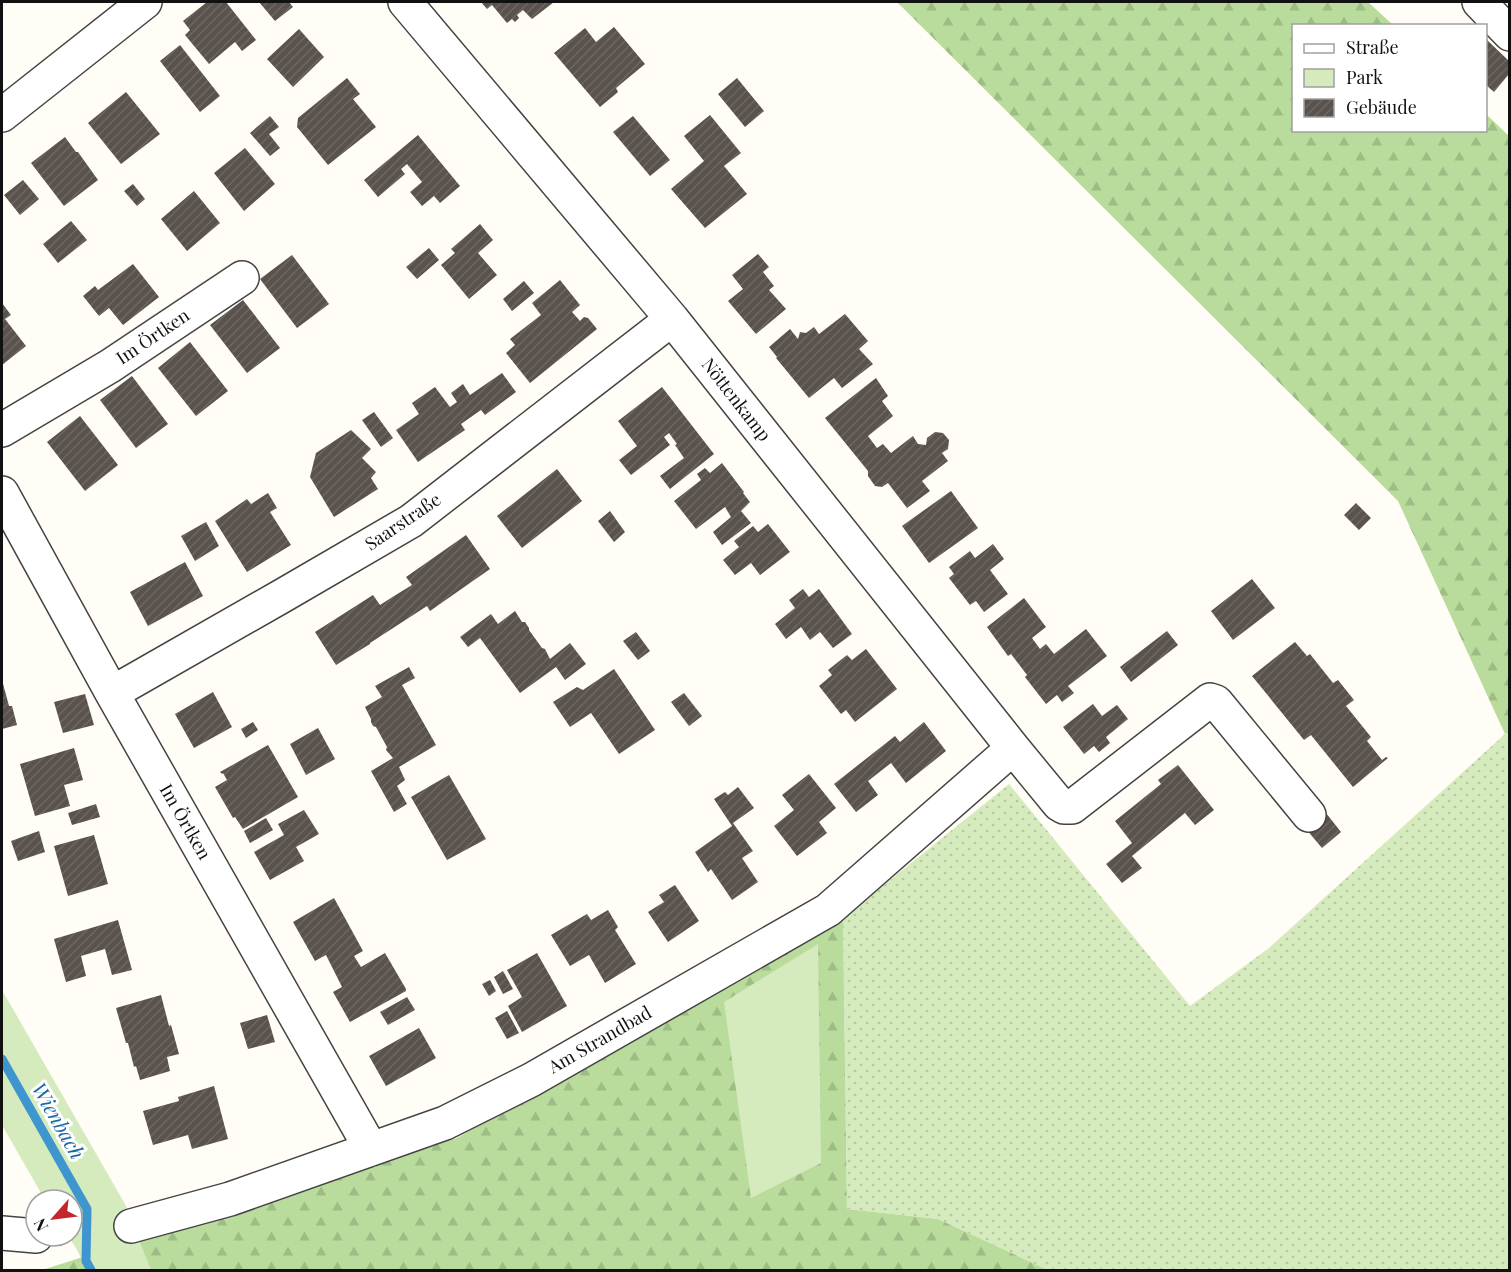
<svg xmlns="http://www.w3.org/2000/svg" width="1511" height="1272" viewBox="0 0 1511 1272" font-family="'Playfair Display',serif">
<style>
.grass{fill:url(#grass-dots)}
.forest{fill:url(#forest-firs)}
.park{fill:#d5ebbd}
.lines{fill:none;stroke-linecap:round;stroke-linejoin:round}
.stream{stroke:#3f96cf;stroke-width:9}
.building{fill:url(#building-hatch)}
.minor-casing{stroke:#444;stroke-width:36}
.minor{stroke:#fff;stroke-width:33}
.labels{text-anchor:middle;stroke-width:6;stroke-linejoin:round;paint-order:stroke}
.street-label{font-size:18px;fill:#111;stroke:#fff}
.water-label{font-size:20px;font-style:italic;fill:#1768a6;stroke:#fff}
</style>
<defs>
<pattern id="grass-dots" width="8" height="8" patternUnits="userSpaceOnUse" patternTransform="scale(1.5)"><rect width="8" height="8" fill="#d5ebbd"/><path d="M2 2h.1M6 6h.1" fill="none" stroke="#b6c8a1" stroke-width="1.8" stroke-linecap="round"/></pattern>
<pattern id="forest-firs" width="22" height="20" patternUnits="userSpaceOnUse" patternTransform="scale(1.5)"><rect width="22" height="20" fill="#b9dc9c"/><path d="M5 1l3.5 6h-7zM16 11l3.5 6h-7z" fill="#9ebc85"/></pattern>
<pattern id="building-hatch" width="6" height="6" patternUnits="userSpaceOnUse" patternTransform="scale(1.5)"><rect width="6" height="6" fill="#5a524d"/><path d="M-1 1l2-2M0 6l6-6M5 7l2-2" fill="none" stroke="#6d6662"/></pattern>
</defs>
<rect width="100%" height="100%" fill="#fffdf5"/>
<!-- grass -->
<path class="grass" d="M1509 733V1270H1048L938 1219 847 1209 843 918 1009 784 1190 1006 1269 948 1505 734Z"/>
<!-- forest -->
<path class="forest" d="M897 2H1368L1393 25 1294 26V130H1486V114L1509 136V733L1505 734 1398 501Z
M843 918 847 1209 938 1219 1048 1270H42L457 1138Z"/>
<!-- park -->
<path class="park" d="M818 944 821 1163 751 1198 724 1002Z
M2 990 125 1204 151 1270H87L76 1248 68 1236H72V1200H45L2 1125Z"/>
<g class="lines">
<!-- stream -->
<path class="stream" d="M2 1059 87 1209 86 1261 91 1270"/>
</g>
<!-- building -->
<path class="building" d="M207 2H226L256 40 242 51 235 42 209 64 185 35 190 30 183 21Z
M259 2H289L293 7 275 21Z
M481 2H554L532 19 523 10 517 15 519 18 515 22 512 19 507 23 492 5 487 9Z
M614 27 645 64 616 88 618 92 600 107 554 53 585 28 596 42Z
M299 29 324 57 293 87 267 59Z
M1486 39 1509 61V74L1494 92 1486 85Z
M180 45 220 96 200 112 160 61Z
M347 78 360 94 353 99 376 127 328 165 297 127 298 118Z
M737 78 764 111 745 127 718 94Z
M126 92 160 134 121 164 88 123Z
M710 115 741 153 724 166 747 194 705 228 671 189 704 161 684 136Z
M270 116 279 127 269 134 280 148 270 156 250 133Z
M633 116 670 160 650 176 613 132Z
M418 135 460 186 440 203 434 196 422 206 410 192 422 182 407 164 401 169 405 174 378 197 364 180Z
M65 137 76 152H78L98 180 64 206 31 163Z
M245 148 275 184 244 211 214 173Z
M23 180 39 199 20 215 4 195Z
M133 184 145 199 137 206 124 191Z
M194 191 220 223 187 251 161 219Z
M71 221 87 240 58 263 43 244Z
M480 224 493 240 478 253 497 275 469 299 441 265 455 253 451 249Z
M429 248 439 260 417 279 406 267Z
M758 254 769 267 763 272 774 286 769 290 786 309 756 334 728 301 743 289 732 275Z
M292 255 329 304 297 328 260 279Z
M133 264 159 297 123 325 109 308 99 316 83 296 95 286 98 290Z
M560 280 580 305 572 312 580 321 584 317 588 318 597 329 530 383 506 353 515 345 510 339 541 315 532 303Z
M524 281 534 293 512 311 503 299Z
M243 300 280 348 247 373 210 325Z
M2 303 11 315 5 319 26 346 2 365Z
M845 314 868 341 859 349 873 364 842 388 834 378 809 398 776 358 777 357 769 347 790 329 798 339 800 332 806 333 814 327 819 334Z
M190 342 228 391 196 416 158 368Z
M502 373 516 392 485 415 481 410 461 424 465 430 418 462 396 430 419 414 412 403 435 387 450 407 457 402 451 393 463 384 470 395Z
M132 376 168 424 136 448 100 400Z
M876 378 888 396 882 401 893 416 868 436 877 448 883 444 891 453 913 436 918 444 926 445 927 438 935 432 943 433 949 440 948 449 942 453 948 461 922 481 930 491 907 508 888 483 882 487 875 486 868 476V471L825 418Z
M662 387 714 454 670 489 660 476 684 458 675 445 677 444 669 433 664 437 670 445 631 475 619 460 637 446 618 421Z
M374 412 393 438 381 447 362 420Z
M80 416 118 465 85 491 47 442Z
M351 430 371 449 362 458 376 472 371 478 378 489 334 517 310 477 316 453Z
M722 463 744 492 743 493 750 502 741 511 751 523 722 545 713 532 731 517 725 507 696 529 674 501 701 480 697 474 705 468 710 473Z
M557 469 582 501 522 548 497 516Z
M951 491 978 528 929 563 902 526Z
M268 493 277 508 270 512 291 545 247 572 215 521 247 499 251 504Z
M1356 503 1371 518 1359 530 1344 515Z
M610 511 625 532 614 542 598 521Z
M206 522 219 546 195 561 181 536Z
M768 524 790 552 760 575 751 563 735 575 723 560 739 547 734 541 753 526 758 532Z
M466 535 490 569 430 611 427 606 370 643V644L336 665 315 632 373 595 380 605 394 596 412 585 406 577Z
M993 544 1004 559 990 570 1008 594 984 612 976 601 970 605 949 578 954 574 949 567 970 551 975 558Z
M185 562 203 596 148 626 130 592Z
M1252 579 1275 608 1233 640 1211 611Z
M803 589 809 597 819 589 852 634 833 648 820 632 810 640 801 627 786 639 775 624 795 608 789 600Z
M1024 598 1046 627 1032 638 1040 649 1046 644 1054 654 1086 629 1107 656 1068 686 1074 693 1062 702 1057 695 1046 704 1025 677 1027 675 1011 654 1008 656 987 627Z
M515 611 522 622H525L529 628V630L542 648 545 649 550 659 570 643 586 664 565 680 556 667 520 693 480 638 468 647 460 637 491 614 498 624Z
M1167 631 1178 645 1131 682 1120 667Z
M636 632 650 651 638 660 623 641Z
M1295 642 1307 656 1310 654 1333 683 1338 680 1354 700 1346 706 1371 737 1367 741 1382 760 1386 757 1388 758 1353 787 1311 735 1304 740 1252 676Z
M866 649 897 689 855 722 846 710 841 714 819 686 832 675 828 670 847 655 852 660Z
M409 667 415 678 402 685 436 745 399 767 405 780 397 786 407 804 394 812 371 771 393 758 386 750 387 747 376 727 373 726 371 722V719L365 707 382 697 375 686Z
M614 669 655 730 619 754 591 713 570 727 553 702 577 687 583 690Z
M2 680 9 706H12L17 725 2 729Z
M213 692 232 727 194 748 175 714Z
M684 693 702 716 689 726 671 702Z
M85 694 94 725 63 733 54 702Z
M1093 704 1102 716 1117 705 1128 719 1106 737 1110 743 1099 752 1094 746 1084 754 1063 727Z
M253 722 258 730 246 738 241 729Z
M924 722 946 751 906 783 891 763 868 781 878 795 856 812 834 784 895 736 900 742Z
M318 728 335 759 306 775 290 744Z
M268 745 298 797 243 829 235 817 233 818 215 787 227 780 223 773 222 774 220 772Z
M74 748 83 780 64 785 70 806 35 816 20 764Z
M1178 765 1214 810 1195 825 1185 813 1132 856 1142 868 1122 883 1106 864 1132 843 1115 821 1161 784 1158 780Z
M809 774 836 808 819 822 827 833 797 856 774 826 794 810 782 795Z
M449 775 486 839 447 860 411 797Z
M738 787 754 808 733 823 753 851 742 858 758 882 732 900 711 869 708 872 695 852 732 826 714 799 725 792 728 795Z
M96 804 100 817 72 825 68 813Z
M304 810 319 834 296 847 304 861 270 880 254 852 284 835 278 824Z
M1326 813 1341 832 1322 848 1306 829Z
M266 818 273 830 250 843 244 831Z
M39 831 45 852 18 861 11 841Z
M94 835 108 884 68 896 54 846Z
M675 885 699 921 668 942 648 912 664 902 659 895Z
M334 898 363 951 354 956 361 967 385 953 406 989V991L350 1022 333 992 342 987 326 955 315 961 293 922Z
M608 910 618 927 615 930 636 964 605 983 589 955 570 966 551 935 587 914 591 920Z
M118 920 132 970 112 975 105 949 81 956 86 976 66 982 54 939Z
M537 953 567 1006 522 1032 508 1006 522 997 507 970Z
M503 971 513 989 503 994 494 977Z
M490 980 496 991 489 996 482 984Z
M161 995 169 1026 171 1025 179 1054 167 1057 170 1071 140 1080 136 1066 134 1067 128 1043H126L116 1008Z
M407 997 415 1010 388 1025 380 1012Z
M507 1011 519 1033 507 1039 495 1018Z
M267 1015 275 1042 248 1049 240 1023Z
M419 1028 436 1058 386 1086 369 1056Z
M214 1086 228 1139 192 1149 188 1135 153 1145 143 1111 179 1101 178 1097Z"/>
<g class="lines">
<defs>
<path id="minor" d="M405 2 672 319 1013 748 1059 804 1064 807H1072L1210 700 1216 702 1309 815
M1479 2 1510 34
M2 115 145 2
M2 430 110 366 242 278
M2 493 112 693 371 1149
M112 693 282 596 411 521 672 319
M131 1226 230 1199 445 1123 531 1080 828 910 1013 748
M2 1233 36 1236"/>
</defs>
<!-- minor casing -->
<use href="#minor" class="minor-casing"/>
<!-- minor -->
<use href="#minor" class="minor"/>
</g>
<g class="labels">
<!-- street labels -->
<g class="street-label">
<text transform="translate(153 337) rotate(-34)" y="6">Im Örtken</text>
<text transform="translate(736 400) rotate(52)" y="6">Nöttenkamp</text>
<text transform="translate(403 522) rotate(-34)" y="6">Saarstraße</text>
<text transform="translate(185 822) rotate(60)" y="6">Im Örtken</text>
<text transform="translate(600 1040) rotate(-30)" y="6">Am Strandbad</text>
</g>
<!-- water labels -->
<g class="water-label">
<text transform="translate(58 1121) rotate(60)" y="7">Wienbach</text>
</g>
</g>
<!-- border -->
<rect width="1511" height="1272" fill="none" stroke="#111111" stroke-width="6"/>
<!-- legend -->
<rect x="1292" y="24" width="195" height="108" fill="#ffffff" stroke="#a0a0a0" stroke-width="1.5"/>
<rect x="1304" y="44" width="30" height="9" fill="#ffffff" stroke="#a0a0a0" stroke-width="1.5"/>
<text x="1346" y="54" font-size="18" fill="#111111">Straße</text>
<rect x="1304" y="69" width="30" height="18" fill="#d5ebbd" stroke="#a0a0a0" stroke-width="1.5"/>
<text x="1346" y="84" font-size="18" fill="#111111">Park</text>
<rect x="1304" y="99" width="30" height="18" fill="url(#building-hatch)" stroke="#a0a0a0" stroke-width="1.5"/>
<text x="1346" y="114" font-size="18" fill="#111111">Gebäude</text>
<!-- north arrow -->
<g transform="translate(54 1218) rotate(242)"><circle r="28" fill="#ffffff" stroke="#a0a0a0" stroke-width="1.5"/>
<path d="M0-4.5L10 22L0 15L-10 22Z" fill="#c4262e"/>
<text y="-9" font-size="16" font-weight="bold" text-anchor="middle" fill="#111111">N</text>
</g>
</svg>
